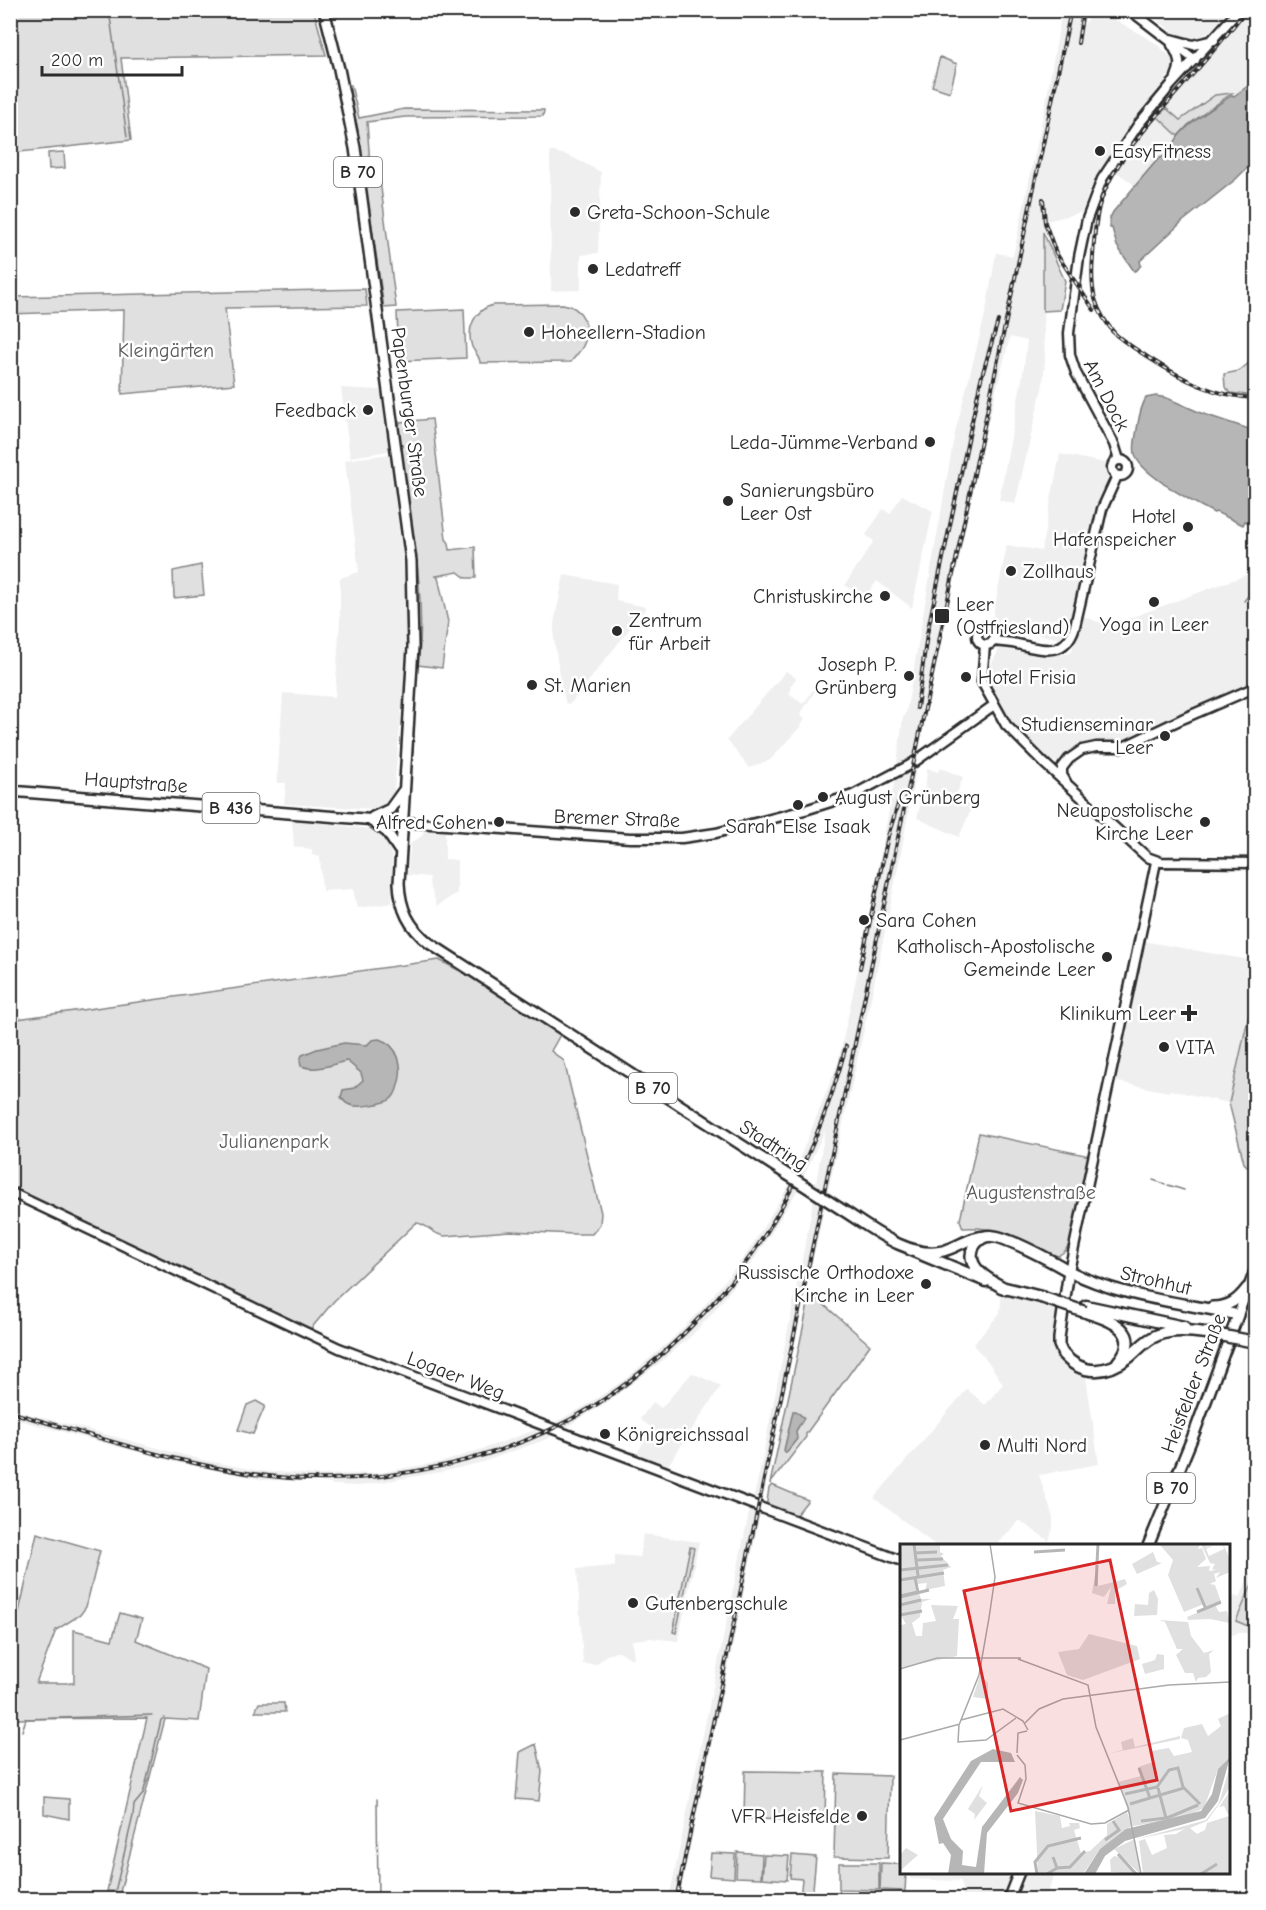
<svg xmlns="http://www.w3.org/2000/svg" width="1266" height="1910" viewBox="0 0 1266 1910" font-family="'Comic Neue',sans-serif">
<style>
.built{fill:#efefef}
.green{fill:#e0e0e0;stroke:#868686;stroke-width:1.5}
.water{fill:#b6b6b6;stroke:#7e7e7e;stroke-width:1.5}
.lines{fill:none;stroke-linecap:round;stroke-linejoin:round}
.stream{stroke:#7e7e7e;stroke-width:1.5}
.secondary-casing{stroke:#2b2b2b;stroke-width:13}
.primary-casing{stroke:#2b2b2b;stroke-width:14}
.highway-casing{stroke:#2b2b2b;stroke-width:15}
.secondary{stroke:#fff;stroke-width:8}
.primary{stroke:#fff;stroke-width:9}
.highway{stroke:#fff;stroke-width:10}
.rail-casing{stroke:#2b2b2b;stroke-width:4}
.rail{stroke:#fff;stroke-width:1.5;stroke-dasharray:4.5;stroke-linecap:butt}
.primary-bridge-casing{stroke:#2b2b2b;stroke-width:14;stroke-linecap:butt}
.highway-bridge-casing{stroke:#2b2b2b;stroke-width:15;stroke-linecap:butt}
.primary-bridge{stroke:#fff;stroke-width:9}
.highway-bridge{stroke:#fff;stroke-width:10}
.poi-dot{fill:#2b2b2b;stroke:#fff;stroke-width:2}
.labels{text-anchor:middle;stroke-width:5;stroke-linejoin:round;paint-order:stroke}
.shield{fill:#fff;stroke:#6b6b6b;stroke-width:1.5}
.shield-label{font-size:18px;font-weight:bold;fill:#2b2b2b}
.poi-label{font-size:20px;fill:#2b2b2b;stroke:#fff;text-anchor:start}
.park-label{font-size:20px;fill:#585858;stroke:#fff}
.street-label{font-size:20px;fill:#2b2b2b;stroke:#fff}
.inset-river{fill:none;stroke:#b6b6b6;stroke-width:3}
.inset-road{fill:none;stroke:#aaa;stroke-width:1.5}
.view{fill:#d62828;fill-opacity:0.15;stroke:#d62828;stroke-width:3}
.inset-edge{fill:none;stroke:#2b2b2b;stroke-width:3}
</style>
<rect width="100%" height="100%" fill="#fff"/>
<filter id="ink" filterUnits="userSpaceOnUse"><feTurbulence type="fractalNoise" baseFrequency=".0167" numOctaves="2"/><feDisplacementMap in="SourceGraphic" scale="12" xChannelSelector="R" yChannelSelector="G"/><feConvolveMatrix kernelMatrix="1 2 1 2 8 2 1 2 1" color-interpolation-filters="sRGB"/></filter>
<g filter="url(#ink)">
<!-- built -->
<path class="built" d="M1062 11H1085L1084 24 1094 11H1100L1154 42 1172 58V71L1120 141 1090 189 1082 212 1047 221 1049 231 1043 232V311L1045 360 1043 384 1015 504 999 500 1023 374 1027 341 1010 337 982 446 952 587 925 718 901 853 873 989 791 1358 757 1530 679 1899H669L749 1513 753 1500 760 1470 810 1219 825 1130 796 1193 754 1260 712 1314 689 1338 662 1361 607 1402 547 1439 483 1462 441 1472 359 1486 333 1485 321 1481 264 1480 175 1462 11 1418 10 1409 203 1460 261 1471 320 1475 377 1473 446 1461 500 1443 558 1421 585 1406 627 1378 673 1338 703 1307 746 1255 789 1185 838 1063 865 936 895 779 903 717 906 714 954 437 986 311 996 253 1013 256 1045 107Z
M1145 11H1229L1209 32 1197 38H1186L1173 32Z
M1244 11H1255V81L1234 96 1232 95 1188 125 1174 141 1169 152 1164 157 1158 159 1136 186 1114 170 1173 93 1212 50Z
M550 151 570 156 601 172 598 253 581 255V290L551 291Z
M341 388 381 390 389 451 350 457Z
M389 454 403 561 406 624 404 683 394 791 387 802 374 809 284 804 286 783H277L283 693 335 697 340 619V578L359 572 345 460Z
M1060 454 1110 464 1105 492 1098 507 1069 635 1065 640 1002 627 996 625 992 620 1007 545 1041 551Z
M902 495 933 511 912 608 877 581 864 598 845 585 874 541 866 535 883 509 890 514Z
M1255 574V681L1128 743 1087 745 1058 763 1049 760 1011 721 989 682 988 671 999 649 1053 656 1071 653 1083 616 1109 626 1246 575Z
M564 575 617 584 616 601 647 607 571 703 566 704 561 686 554 639V623Z
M786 671 796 678 790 687 791 690 789 694 803 704 813 690 815 691 800 715 805 719 800 727 770 760 749 768 727 740Z
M927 768 938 772 940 768 963 777 955 798 973 805 959 837 917 818 926 782Z
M292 820 371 829 380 834 389 848 392 857V903L357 908 353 889 322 891 320 857 312 855V849L294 847Z
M424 824 445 825V859L457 860V893L437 906 429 883 430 877 407 875 411 843 423 835Z
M1142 941 1255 961V995L1237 1064 1229 1103 1170 1090 1169 1092 1113 1081Z
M1002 1288 1063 1306 1059 1344 1085 1370 1099 1464 1039 1475 1053 1517V1528L1049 1541 1019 1520 997 1545H950L947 1543 945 1545H935L874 1498 967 1389 985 1405 1003 1384 987 1360 973 1345 1000 1313Z
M692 1373 721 1386 667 1467 636 1455 652 1428 640 1419 653 1402 661 1408Z
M643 1534 699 1542 678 1641 651 1638 632 1640 634 1658H630L621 1652H615L605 1656 597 1664H583L577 1569 615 1566V1555L640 1557Z
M1249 1574 1255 1576 1256 1628 1253 1633H1237L1229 1637V1595L1240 1598Z
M910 1872 1055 1873 1045 1900 1025 1899 1007 1893 1004 1899H963L961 1881 910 1879Z"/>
<!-- green -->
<path class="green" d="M10 11H314L326 55 121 58 131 140 11 153Z
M940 57 957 64 950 92 932 86Z
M348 85H351L359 118 404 109 544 110 543 116 405 117 367 122 371 180H380L396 307 384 308 357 126Z
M1232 93 1188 125 1178 136 1158 117 1166 108 1180 120 1215 95Z
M64 152 65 168 49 169 48 153Z
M1043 232 1065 281 1060 310 1043 311Z
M365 289 367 306 225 308 234 384 122 394 124 310 11 314V297Z
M563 304C583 307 592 327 583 346 580 352 575 356 571 362L480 363C480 356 475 353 472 347 466 329 474 310 493 305Z
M464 309 466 358 399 361 397 312Z
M1255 358V396L1231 393 1225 387 1224 374 1239 371Z
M432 419 446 539 449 543 450 550 475 547 476 578H466L458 572 436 576 438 577 448 622 442 668 418 665C428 589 407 508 398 432L400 422Z
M201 565 204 595 174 598 173 571Z
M439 960 498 991 561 1033 551 1051 564 1061 601 1213 600 1224 592 1234H574L510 1231 445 1236C432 1235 427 1223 416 1223L334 1301 308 1332 11 1188 10 1020Z
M1255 988V1171L1249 1168 1244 1163 1229 1103Z
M979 1133 1090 1156 1072 1239 1065 1251 1058 1256C1021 1246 1006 1225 963 1228L960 1220Z
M810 1295 814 1296 870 1345 806 1434V1437L770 1484Z
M256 1401 265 1406 253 1434 238 1430 247 1405Z
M772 1485 808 1500 792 1520 766 1508 769 1488Z
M37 1533 100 1551 86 1607 80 1615 56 1630 36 1683H74V1630L112 1640 120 1613 142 1619 136 1640 206 1669 199 1721 165 1719 120 1892 107 1891 147 1718 11 1719V1647Z
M690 1547 694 1548 676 1633 673 1632Z
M1254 1580 1256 1623 1253 1628 1236 1621Z
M259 1703H284L285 1712H255Z
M536 1744 542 1771 539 1801 516 1799 520 1752Z
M745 1771 826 1772 825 1820 744 1819Z
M836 1774 890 1776 888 1858 834 1857Z
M44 1797 69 1799V1819L44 1814Z
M737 1852 762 1854 761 1878 736 1877Z
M711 1853 735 1854 734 1878 709 1876Z
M764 1855 789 1856 787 1880 762 1878Z
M792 1855 816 1857 812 1899H800L802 1879 790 1878Z
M839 1863H879V1890L839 1889Z
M881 1863 901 1864 902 1872 906 1873 905 1891 880 1890Z"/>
<!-- water -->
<path class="water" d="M1255 81V160L1236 179 1182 222 1140 261 1141 265 1137 270 1134 271 1117 246 1112 228H1110V218L1113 212 1158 159C1171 155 1173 141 1182 132 1196 117 1216 107 1232 95L1234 96Z
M1156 396 1167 398 1201 413 1255 431V526L1245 521 1243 525 1216 512 1214 513C1196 504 1143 475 1136 457 1132 449 1136 437 1137 429 1139 418 1140 408 1146 398Z
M379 1039C399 1045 404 1067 398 1085 397 1089 396 1094 392 1098 386 1104 356 1109 348 1104 345 1103 343 1100 341 1097L343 1090 354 1088 363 1080 361 1073 347 1061C331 1064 317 1072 301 1066L300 1061 302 1055 317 1049 344 1043 367 1045 372 1040Z
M793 1411H796L804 1418 796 1431 797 1439 786 1453 784 1450Z"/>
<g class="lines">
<!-- stream -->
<path class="stream" d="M109 10 127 137
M1244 601 1256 586
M1153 1180 1165 1184
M1168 1185 1184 1190
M10 1719H19
M22 1731 26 1719 152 1715
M377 1799 378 1900
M115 1892 133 1816 134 1805 143 1794 147 1779 161 1720 164 1718"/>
<defs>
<path id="secondary" d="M1130 10 1195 60
M1171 39 1193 45 1214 40
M1172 45C1179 56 1182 64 1176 77
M1112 468a8 8 0 1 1 16 0a8 8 0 1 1-16 0Z
M1119 460 1114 444 1076 373 1070 355 1069 333 1079 257 1087 219 1102 179 1138 125 1171 85 1239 10
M977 636a9 9 0 1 1 18 0a9 9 0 1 1-18 0Z
M993 641C1001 642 1009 642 1017 644 1041 649 1065 659 1075 626L1102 509 1117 476
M985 645 982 682 1006 725 1045 764 1147 857 1161 862 1256 863
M1066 782 1062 775V768L1069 759 1082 750 1096 747H1123L1182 719 1256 687
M402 822 630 838H682L716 833 805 810 853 795 910 765 994 705
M10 1192 339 1348 902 1561
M1069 1271 1156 862
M1238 1315 1256 1267"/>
<path id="primary" d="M324 10 339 69 355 148 411 561 413 647 399 883C400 909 409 927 429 943L788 1175
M10 791 402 822
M373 817 390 809 403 791
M370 820 387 832 399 850
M844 1211C871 1228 909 1259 943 1251 959 1247 970 1236 987 1236
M1212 1307C1229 1307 1237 1301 1247 1288
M1063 1354 1059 1345V1338L1069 1271C1122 1298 1181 1302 1238 1315L1195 1431 1148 1546
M1008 1900 1019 1872"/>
<path id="highway" d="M911 1250 986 1281
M1001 1287 1041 1297
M1006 1289C991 1281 963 1268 974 1246 977 1241 983 1236 989 1236 1003 1234 1055 1263 1069 1271
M1086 1306 1184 1327
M1088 1313C1113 1320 1143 1333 1118 1362
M1063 1354C1082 1376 1107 1374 1129 1357 1138 1350 1146 1339 1158 1335 1175 1328 1196 1332 1214 1334"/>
</defs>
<!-- secondary casing -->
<use href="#secondary" class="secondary-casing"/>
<!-- primary casing -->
<use href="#primary" class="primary-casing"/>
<!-- highway casing -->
<use href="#highway" class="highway-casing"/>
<!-- secondary -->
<use href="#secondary" class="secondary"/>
<!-- primary -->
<use href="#primary" class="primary"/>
<!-- highway -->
<use href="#highway" class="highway"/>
<defs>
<path id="rail" d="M1078 43 1083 10
M1043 199 1045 223 1056 253 1094 310
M1112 331C1123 342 1136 349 1149 358 1182 379 1215 397 1256 398
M1117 336C1094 310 1090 291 1093 257 1094 239 1095 220 1100 203 1115 158 1154 119 1184 84 1206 60 1226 36 1246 10
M917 708 927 634 943 558 981 379 998 321
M860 968 888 836 899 801
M10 1412C99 1437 197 1471 289 1478 390 1485 507 1460 594 1406 661 1363 726 1297 768 1230 803 1173 829 1111 846 1046
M676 1900 1071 10"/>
</defs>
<!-- rail casing -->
<use href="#rail" class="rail-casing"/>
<!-- rail -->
<use href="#rail" class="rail"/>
<defs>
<path id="primary-bridge" d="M788 1175 844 1211"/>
<path id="highway-bridge" d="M1041 1297 1085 1312
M1214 1334 1250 1341"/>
</defs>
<!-- primary-bridge casing -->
<use href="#primary-bridge" class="primary-bridge-casing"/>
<!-- highway-bridge casing -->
<use href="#highway-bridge" class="highway-bridge-casing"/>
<!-- primary-bridge -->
<use href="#primary-bridge" class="primary-bridge"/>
<!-- highway-bridge -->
<use href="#highway-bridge" class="highway-bridge"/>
</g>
</g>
<!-- markers -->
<g class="poi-dot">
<circle cx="1100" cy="151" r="6"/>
<circle cx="575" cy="212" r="6"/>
<circle cx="593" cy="269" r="6"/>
<circle cx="529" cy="332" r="6"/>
<circle cx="368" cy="410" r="6"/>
<circle cx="930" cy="442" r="6"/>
<circle cx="728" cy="501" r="6"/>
<circle cx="1188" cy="527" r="6"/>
<circle cx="1011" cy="571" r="6"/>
<circle cx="885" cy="596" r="6"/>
<circle cx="1154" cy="602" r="6"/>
<rect x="934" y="608" width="16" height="16" rx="3"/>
<circle cx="617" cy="631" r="6"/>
<circle cx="909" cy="676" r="6"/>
<circle cx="966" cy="677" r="6"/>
<circle cx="532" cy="685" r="6"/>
<circle cx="1165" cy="736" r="6"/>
<circle cx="823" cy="797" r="6"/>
<circle cx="798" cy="805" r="6"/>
<circle cx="499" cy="822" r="6"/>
<circle cx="1205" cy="822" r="6"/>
<circle cx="864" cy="920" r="6"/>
<circle cx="1107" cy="957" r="6"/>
<path d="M1186 1004h6v6h6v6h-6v6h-6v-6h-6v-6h6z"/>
<circle cx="1164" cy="1047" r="6"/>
<circle cx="926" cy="1284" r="6"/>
<circle cx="605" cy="1434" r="6"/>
<circle cx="985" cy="1445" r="6"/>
<circle cx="633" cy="1603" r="6"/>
<circle cx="862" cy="1816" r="6"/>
</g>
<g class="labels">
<!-- shield labels -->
<g class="shield">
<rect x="334" y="157" width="48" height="30" rx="4.5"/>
<rect x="202.5" y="793" width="57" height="30" rx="4.5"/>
<rect x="629" y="1073" width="48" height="30" rx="4.5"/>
<rect x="1147" y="1473" width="48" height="30" rx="4.5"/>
</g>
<g class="shield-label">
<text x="358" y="178">B 70</text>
<text x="231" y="814">B 436</text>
<text x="653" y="1094">B 70</text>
<text x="1171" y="1494">B 70</text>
</g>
<!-- poi labels -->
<g class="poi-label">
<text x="1112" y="158">EasyFitness</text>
<text x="587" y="219">Greta-Schoon-Schule</text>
<text x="605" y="276">Ledatreff</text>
<text x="541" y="339">Hoheellern-Stadion</text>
<text x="356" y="417" text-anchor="end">Feedback</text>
<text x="918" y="449" text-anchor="end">Leda-Jümme-Verband</text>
<text x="740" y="497">Sanierungsbüro<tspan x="740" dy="23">Leer Ost</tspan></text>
<text x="1176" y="523" text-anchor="end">Hotel<tspan x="1176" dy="23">Hafenspeicher</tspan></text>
<text x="1023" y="578">Zollhaus</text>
<text x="873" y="603" text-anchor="end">Christuskirche</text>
<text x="956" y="611">Leer<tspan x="956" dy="23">(Ostfriesland)</tspan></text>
<text x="629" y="627">Zentrum<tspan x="629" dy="23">für Arbeit</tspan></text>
<text x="1154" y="631" text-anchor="middle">Yoga in Leer</text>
<text x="897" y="671" text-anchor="end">Joseph P.<tspan x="897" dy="23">Grünberg</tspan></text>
<text x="978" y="684">Hotel Frisia</text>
<text x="544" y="692">St. Marien</text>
<text x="1153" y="731" text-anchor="end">Studienseminar<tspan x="1153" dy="23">Leer</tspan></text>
<text x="835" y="804">August Grünberg</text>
<text x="1193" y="817" text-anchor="end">Neuapostolische<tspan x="1193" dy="23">Kirche Leer</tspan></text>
<text x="487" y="829" text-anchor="end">Alfred Cohen</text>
<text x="798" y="833" text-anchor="middle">Sarah Else Isaak</text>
<text x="876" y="927">Sara Cohen</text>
<text x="1095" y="953" text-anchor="end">Katholisch-Apostolische<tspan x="1095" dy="23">Gemeinde Leer</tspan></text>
<text x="1176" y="1020" text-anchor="end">Klinikum Leer</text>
<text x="1176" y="1054">VITA</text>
<text x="914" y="1279" text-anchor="end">Russische Orthodoxe<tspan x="914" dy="23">Kirche in Leer</tspan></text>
<text x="617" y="1441">Königreichssaal</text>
<text x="997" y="1452">Multi Nord</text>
<text x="645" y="1610">Gutenbergschule</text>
<text x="850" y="1823" text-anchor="end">VFR Heisfelde</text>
</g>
<!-- park labels -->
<g class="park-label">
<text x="166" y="357">Kleingärten</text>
<text x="274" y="1148">Julianenpark</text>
<text x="1031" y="1199">Augustenstraße</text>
</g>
<!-- street labels -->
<g class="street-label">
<text transform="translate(1107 395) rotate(63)" y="7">Am Dock</text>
<text transform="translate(410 412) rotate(82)" y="7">Papenburger Straße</text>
<text transform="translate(136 782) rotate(4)" y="7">Hauptstraße</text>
<text transform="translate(617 818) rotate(2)" y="7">Bremer Straße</text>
<text transform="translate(774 1145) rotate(33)" y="7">Stadtring</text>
<text transform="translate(1156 1280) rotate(13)" y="7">Strohhut</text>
<text transform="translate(456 1375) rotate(21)" y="7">Logaer Weg</text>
<text transform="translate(1193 1383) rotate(-69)" y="7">Heisfelder Straße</text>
</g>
</g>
<!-- overview -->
<g transform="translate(900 1544)">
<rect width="330" height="330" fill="#fff"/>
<path d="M0 0H40V8L44 10 41 12 51 23 43 26 45 42 25 46 27 39 17 40 18 48 0 52ZM300 0 298 5 302 4 306 15 297 23 310 22 309 27 316 26 312 25 315 20 310 19 301 0H311L304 4 316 0 306 5 309 12 324 5 323 0 330 15V28L316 34 320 28 314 30 316 37 310 40 315 41 321 58 315 61 319 68 327 67 330 79 310 75 288 76 287 73 306 65 304 60 284 68 268 31 273 16 260 1ZM253 8 257 18 262 19 237 30 232 20ZM197 21 198 42 225 35 227 40 215 47V60H207L211 43 204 53 192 49ZM254 46 258 55 257 71 234 72 235 60 248 61 249 49ZM19 49 21 55H31L22 58 20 73 12 79 16 92H22L23 79 36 77 31 61 58 62 53 75H59L57 112 0 124V73L1 81 6 80 0 70V53ZM259 76 288 78 291 92 304 109 314 106 309 110 311 128 306 133 298 134 296 138 293 129H285L276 111 283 105H277L265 78ZM189 90 237 102 240 115 183 136 167 131 158 108 179 105ZM257 110 264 111V125L245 130 242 120 255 116ZM80 131 88 139V155L73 153ZM330 169V213L318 225 304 264 283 274 233 282 218 238 241 232 238 223 253 218 251 207 269 204 274 212 292 208 288 196 281 194 284 184 302 180 308 192 321 182 318 175ZM280 192V195L207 210 223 206 221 198 233 194 235 203ZM330 222V243L320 259 307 277 290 284 297 290 305 286 307 279 329 272 324 262 319 263 330 247V330H243L239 297 245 295 252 311 267 304 264 291 276 290 284 285 237 295 306 276 319 259ZM83 241 79 252 87 259 74 276 75 270 68 265ZM135 267 160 272 162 284 170 282 169 279H179L180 284 174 286 181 309 190 307 207 291V280L227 268 232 282 200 305 183 330H138ZM235 295 240 330 214 305ZM6 304 18 311 0 327V311ZM214 312 219 313 235 330 211 328 210 316Z" fill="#e0e0e0"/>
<path d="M93 205 111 209 115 218H81L43 275 51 295 63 307 62 321 76 323 82 283 120 233 123 236 118 249 87 289 84 330H48L51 311 43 299 39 300 34 274 71 217ZM330 213 318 257 305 274 225 297 205 312 195 330H184L200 305 226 285 301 267 312 250 318 225Z" fill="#b6b6b6"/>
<path class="inset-river" d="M14 0 18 32M134 8 165 6M14 9 37 8M17 16 43 15M197 19 198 0M0 26 48 21M0 36 44 29M196 42 197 21M297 44 305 63M0 52 18 48 15 34M0 53 29 46M0 61 21 56M297 68 321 58M0 71 22 67M239 224 250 254 284 244 300 260M225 250 257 243 269 226 278 224 283 243M230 260 250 254M267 274 298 261M241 277 266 274 258 244M205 296 219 286 213 277M218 310 236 330M157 324 170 323 185 307M137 330 135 318 148 302 181 294M147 330 157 324 153 313M301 330 317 320"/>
<path class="inset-road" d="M90 0 95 33 89 74 79 131 59 181 58 198 86 196 116 174M118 115 188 141 196 183 228 263 241 330M0 125 37 114H121M61 176 103 165 123 177 128 186M125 179 139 165 163 155 269 141 330 138M0 196 60 180M117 209 118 189 127 187M117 211 125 221 126 235 118 259 191 280 205 279 229 266"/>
<path class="view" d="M210 16 257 236 111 267 64 47Z"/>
<rect width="330" height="330" class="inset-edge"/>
</g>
<!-- margin -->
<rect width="1266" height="1910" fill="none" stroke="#fff" stroke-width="36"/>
<rect x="18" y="18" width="1230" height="1874" fill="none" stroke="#2b2b2b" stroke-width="2" filter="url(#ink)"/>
<!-- scale -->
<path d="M42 66v9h140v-9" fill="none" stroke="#2b2b2b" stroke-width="3"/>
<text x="51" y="66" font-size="18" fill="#2b2b2b" stroke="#ffffff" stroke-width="4.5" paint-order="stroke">200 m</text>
</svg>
